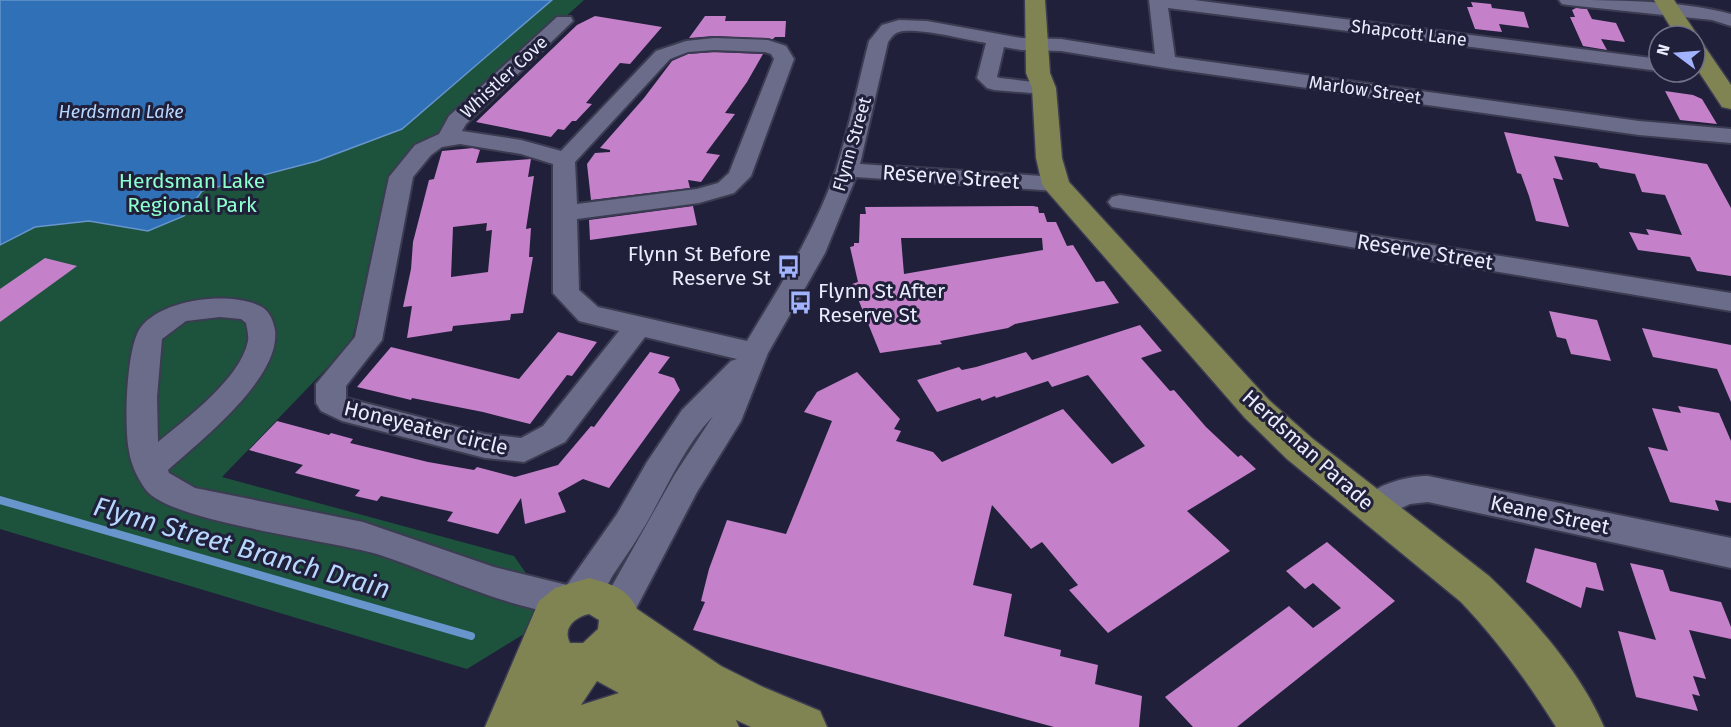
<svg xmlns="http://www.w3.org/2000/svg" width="1731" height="727" viewBox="0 0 1731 727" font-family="'Fira Sans',sans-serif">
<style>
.green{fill:#1d533d}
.water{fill:#2f70b6;stroke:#6795cc;stroke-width:1.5}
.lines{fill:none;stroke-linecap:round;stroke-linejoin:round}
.stream{stroke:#6795cc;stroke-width:8}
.building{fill:#c480c9;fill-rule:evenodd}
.minor-casing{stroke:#3b3b51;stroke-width:4}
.major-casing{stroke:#3b3b51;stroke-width:3}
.minor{fill:#6a6c8a;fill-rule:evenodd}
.major{fill:#808352;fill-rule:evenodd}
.labels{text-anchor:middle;stroke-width:6;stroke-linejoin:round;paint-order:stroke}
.far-street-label{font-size:18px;fill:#eaecfe;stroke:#20203a}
.far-water-label{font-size:18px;font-style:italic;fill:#b7d7fe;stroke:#20203a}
.street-label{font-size:21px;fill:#eaecfe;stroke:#20203a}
.park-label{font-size:21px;fill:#8dffcd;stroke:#20203a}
.poi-label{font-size:21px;fill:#eaecfe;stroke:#20203a;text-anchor:end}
.near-water-label{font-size:27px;font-style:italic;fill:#b7d7fe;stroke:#20203a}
</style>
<rect width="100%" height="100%" fill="#20203a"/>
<!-- green -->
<path class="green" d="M0 0H584L396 171 351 343 222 477 514 556 555 615 467 669 0 529Z"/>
<!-- water -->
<path class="water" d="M0 0H552L402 129 317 161 202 191 184 216 148 231 89 221 35 227 0 245Z"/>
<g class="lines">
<!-- stream -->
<path class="stream" d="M0 500 471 636"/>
</g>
<!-- building -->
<path class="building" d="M1471 2 1491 4 1492 8 1524 12 1529 28 1499 24 1502 32 1475 29 1467 7H1473Z
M1576 8 1587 9 1592 19 1616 23 1625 42 1601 39 1607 50 1583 46 1570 17H1575L1572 10Z
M595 16 662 27 630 64 620 63 586 103 592 104 576 121H572L564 130 558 129 551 137 476 122 577 25Z
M705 16H726L725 21H786L785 37H775L773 39 714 36 689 38Z
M714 52 763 54 747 82 725 113 735 114 706 153 720 155 701 182 688 180 690 188 591 200 587 164 595 153 610 152V150L600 148 644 98 672 61 688 54Z
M1665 91 1693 95 1702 99 1717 124 1680 120Z
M1504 132 1707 164 1731 208V276L1697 271 1690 257 1638 250 1629 232 1649 235 1646 229 1682 235 1665 195 1642 192 1635 174 1600 168 1597 163 1554 156 1563 180 1553 178 1569 227 1536 221 1529 196 1521 174 1517 173Z
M473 148 480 150 476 163 531 159 528 177 534 176 526 229 531 228 529 257H533L523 313 511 314 510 320 453 326 452 331 407 338 412 306 403 307 411 269 413 242 429 180 434 179 442 151ZM487 223 486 231 492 230 488 272 451 277 453 227Z
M693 206 697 225 590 240 589 220Z
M1033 206 1038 207 1039 213H1044L1047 222H1056L1067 246 1073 245 1096 282 1104 281 1119 303 1015 324 1008 328 940 341 942 344 880 353 852 284 858 282 850 247 854 246V243H859L860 214H866L865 207ZM901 238H1042L1043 250 904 274Z
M45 258 77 266 0 322V289Z
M1549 311 1597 320 1611 361 1571 354 1566 339 1557 337Z
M1140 325 1162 351 1141 358 1170 391 1174 390 1206 427 1238 457 1241 455 1256 469 1187 511 1230 551 1108 633 1069 590 1078 585 1042 542 1031 549 992 505 973 585 1012 594 1004 636 1061 650 1060 656 1098 665 1095 684 1142 696 1139 727H1054L693 630 705 602 701 601 709 569 727 520 786 534 832 421 804 412 817 392 857 372 900 419 894 429 901 431 896 441 933 452 942 462 1063 409 1112 464 1145 446 1088 375 1052 387 1048 381 996 398 995 396 982 401 980 398 937 412 917 380 959 367 962 370 976 367 1026 352 1032 360Z
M1642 328 1731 345V402L1717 369 1653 357Z
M558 332 597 342 572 376 567 375 530 424 483 412 412 398 411 400 357 387 391 347 519 379Z
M650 352 670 357 658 373 674 378 680 390 609 488 583 479 558 493 566 512 525 524 521 498 498 534 447 521 453 512 381 496 377 501 355 496 360 490 295 473 303 465 249 450 277 421 329 435 331 433 353 439 350 443 428 462 474 470 477 467 515 477 558 465 591 426 594 427Z
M1678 406 1719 413 1731 441V503L1715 500 1719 511 1670 502 1648 447 1668 451 1652 408 1681 413Z
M1327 542 1395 601 1237 727H1193L1165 697 1289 606 1313 628 1341 608 1313 583 1305 589 1286 571Z
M1535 548 1596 563 1604 591 1586 587 1581 608 1526 582Z
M1630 563 1663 570 1670 591 1721 602 1731 627V639L1689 630 1706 679 1693 676 1700 696 1692 694 1698 711 1636 697 1618 631 1656 640Z"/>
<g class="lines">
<defs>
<path id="minor" d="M1149 0H1194L1659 59V71L1168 8 1175 57 1639 121 1731 129V143L1639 135 1166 68 1061 51 1021 50 1004 47 997 77 1000 78 1051 84 1054 88 1051 92 1044 94 994 90 987 88 977 78 986 43C965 40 918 27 899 32 894 33 891 38 888 42L860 164 1056 177 1064 179 1068 184 1064 189 1056 191 856 177 825 253 768 353 741 421 697 492 630 620 617 625 604 620 599 609 675 474 713 416C681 450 664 495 640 534 632 548 622 561 613 575 607 585 599 603 590 609 584 613 573 617 567 616 555 615 543 611 531 608 478 595 429 571 377 554 330 540 171 522 146 490 138 479 131 465 129 451 124 427 126 346 141 327 163 299 229 291 260 306 269 310 273 320 275 330 281 378 200 441 168 470L169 473 195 488 363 522 494 567 567 585 617 514 647 462 682 410 731 361 737 359 645 337 565 442 524 462 485 458 342 421 321 411 316 403V384L355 337 389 177 415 145 439 134 449 116 557 17H571L573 21 466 124 462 131 521 140 561 151 656 51 686 41 714 38 768 40 786 46 794 59 751 176 734 193 699 203 577 219 579 290 598 307 747 341C780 286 815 231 836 170 849 128 858 84 869 41L882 25 899 20 927 21 1021 38 1061 39 1155 54ZM714 50 765 52 771 54 774 59 729 173 718 183 697 189 577 204 575 162 670 59 688 52ZM460 144 521 154 553 164V293L579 321 619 331 543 426 521 438 485 434 346 398V386L382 340 413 177 431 155 442 147ZM220 317 241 319 246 323C247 329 249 336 248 341 240 379 187 418 158 442L157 397 162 339 186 321Z
M1559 0C1613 0 1679 0 1731 14V26L1712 20 1568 5 1562 4Z
M1120 195 1731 293V311L1112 207 1108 202 1112 197Z
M1428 476 1731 538V568L1428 502 1410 504 1373 521 1361 518 1357 508C1368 486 1405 476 1428 476Z"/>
<path id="major" d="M1025 0H1045L1050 73 1056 88 1062 158 1069 182 1269 400 1313 439 1489 576C1532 617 1581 672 1604 727H1556C1528 682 1497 640 1461 602L1287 459 1245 418 1046 190 1042 184 1036 158 1032 88 1026 73Z
M1654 0H1674L1698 36 1695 40V36H1676Z
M1695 42 1703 44 1731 85V109L1722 107 1695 66Z
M589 578C610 584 627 587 637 609L721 666 763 687 820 711 827 727H751L736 720 739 727H485L539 601 555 588ZM589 614 599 620 598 629 583 643H570C562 628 575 617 589 614ZM597 681 619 693 581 705Z"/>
</defs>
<!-- minor casing -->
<use href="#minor" class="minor-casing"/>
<!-- major casing -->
<use href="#major" class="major-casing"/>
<!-- minor -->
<use href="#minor" class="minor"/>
<!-- major -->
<use href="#major" class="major"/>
</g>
<!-- icons -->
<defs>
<symbol id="bus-bare" viewBox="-9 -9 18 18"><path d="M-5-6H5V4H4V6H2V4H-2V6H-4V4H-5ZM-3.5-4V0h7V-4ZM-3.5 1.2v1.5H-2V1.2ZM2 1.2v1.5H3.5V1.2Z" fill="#a1b3fd" stroke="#20203a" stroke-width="2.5" paint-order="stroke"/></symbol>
</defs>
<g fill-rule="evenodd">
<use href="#bus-bare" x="772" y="250" width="33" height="33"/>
<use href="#bus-bare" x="784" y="286" width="33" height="33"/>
</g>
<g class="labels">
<!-- far-street labels -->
<g class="far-street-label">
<text transform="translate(1409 33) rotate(7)" y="6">Shapcott Lane</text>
<text transform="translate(504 77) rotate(-43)" y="6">Whistler Cove</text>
<text transform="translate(1365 90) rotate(8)" y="6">Marlow Street</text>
<text transform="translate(852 144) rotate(-74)" y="6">Flynn Street</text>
</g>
<!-- far-water labels -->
<g class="far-water-label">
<text x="121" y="118">Herdsman Lake</text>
</g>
<!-- street labels -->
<g class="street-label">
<text transform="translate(951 177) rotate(4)" y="7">Reserve Street</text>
<text transform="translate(1425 252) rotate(9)" y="7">Reserve Street</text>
<text transform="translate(426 428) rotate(14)" y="7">Honeyeater Circle</text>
<text transform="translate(1308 450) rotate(42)" y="7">Herdsman Parade</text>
<text transform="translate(1550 515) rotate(12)" y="7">Keane Street</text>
</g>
<!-- park labels -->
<g class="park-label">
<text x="192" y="188">Herdsman Lake<tspan x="192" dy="24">Regional Park</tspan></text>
</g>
<!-- poi labels -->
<g class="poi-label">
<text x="771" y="261">Flynn St Before<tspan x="771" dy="24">Reserve St</tspan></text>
<text x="818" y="298" text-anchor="start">Flynn St After<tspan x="818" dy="24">Reserve St</tspan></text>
</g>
<!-- near-water labels -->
<g class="near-water-label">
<text transform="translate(242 548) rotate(16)" y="9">Flynn Street Branch Drain</text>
</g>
</g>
<!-- north arrow -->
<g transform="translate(1677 54) rotate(286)"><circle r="28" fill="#20203a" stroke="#717288" stroke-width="1.5"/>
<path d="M0-4.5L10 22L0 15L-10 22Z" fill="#a1b3fd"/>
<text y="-9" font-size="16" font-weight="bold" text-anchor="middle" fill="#eaecfe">N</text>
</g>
</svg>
